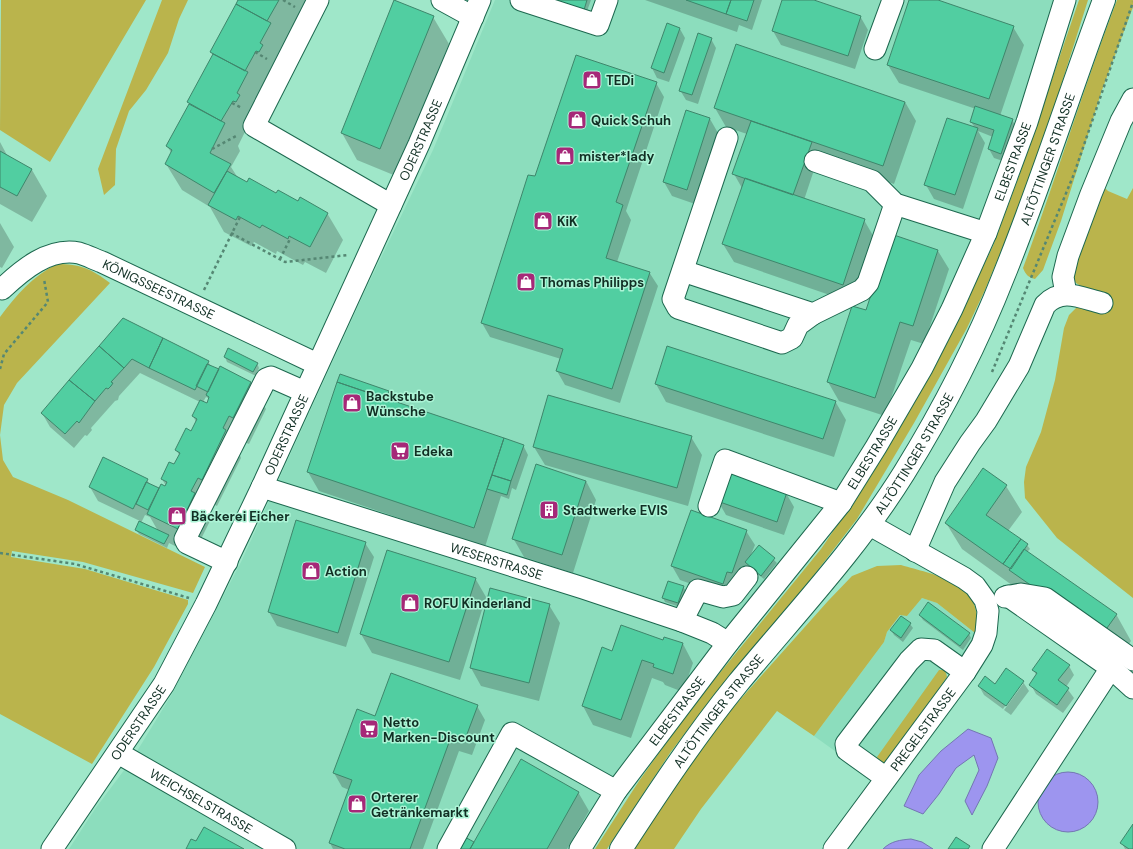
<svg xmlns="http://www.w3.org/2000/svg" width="1133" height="849" viewBox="0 0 1133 849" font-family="'DM Sans',sans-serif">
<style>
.built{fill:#8cddbd}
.green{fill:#bab44c}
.water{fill:#9d95ef;stroke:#7376b2}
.shadow{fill:#0003;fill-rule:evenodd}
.building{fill:#51cea1;stroke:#3e866b}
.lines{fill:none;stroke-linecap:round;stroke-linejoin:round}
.minor-casing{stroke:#1d684f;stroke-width:23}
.major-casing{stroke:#1d684f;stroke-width:24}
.path{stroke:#558773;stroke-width:2.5;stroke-dasharray:3 3;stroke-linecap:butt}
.minor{stroke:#fff;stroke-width:21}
.major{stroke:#fff;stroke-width:22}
.labels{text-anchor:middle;stroke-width:3;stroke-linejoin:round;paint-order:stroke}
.poi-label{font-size:13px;font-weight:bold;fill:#112f24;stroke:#acf4d6;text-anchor:start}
.street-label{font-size:13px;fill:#112f24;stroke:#acf4d6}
</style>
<rect width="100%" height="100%" fill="#9fe7c9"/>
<!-- built -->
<path class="built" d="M495 0H1058L996 182 965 258 929 333 873 433 839 491 600 799 568 849H69L95 809 131 761 172 694 241 562 364 293 433 150Z
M922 598 937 603 975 633 974 642 965 657 958 655 947 670V677L874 779 814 736 884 642 887 632 901 614 907 616Z"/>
<!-- green -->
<path class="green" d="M1 0H146L50 162 0 130Z
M162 0H188L179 19 168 53 146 90 129 111 116 149 115 185 104 195 98 169Z
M1079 0H1088L1041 149 1018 210 985 290 967 328 914 423 857 519 801 592 713 696 670 753 607 849H595L639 781 688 712 821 549 866 483 913 402 949 337 993 246 1019 176Z
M1117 0H1133V7L1102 90 1061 221 1043 270 1035 279C1028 277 1026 275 1023 268 1056 179 1083 89 1117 0Z
M1100 183 1108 191 1127 199 1133 188V598L1057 538 1025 498 1024 482 1026 467 1041 432 1055 380 1064 328 1069 315 1078 306 1084 288 1076 283 1069 273Z
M57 264C80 264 92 269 110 283L17 383 4 405 0 435 3 460 13 477 68 500 205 567 193 593 83 562 12 551 11 557 85 569 188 600V604L154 667 92 764 0 714V317C16 295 33 276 57 264Z
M901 565C938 576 987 583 975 633L937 603 922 598 907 616 900 615 887 632 884 642 814 736 777 711 701 809 674 849H634L687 767 730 711 828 601 852 576 877 566Z
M939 670H945L947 677 886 764 880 763 877 757Z"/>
<!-- water -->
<path class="water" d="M968 729 991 738 998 758 987 786 972 815 965 801 979 770 974 755 956 768 939 794 923 814 904 806 919 775 941 751Z
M1038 802a30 30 0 1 1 60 0a30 30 0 1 1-60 0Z
M911 839 922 842 933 849H883C891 841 900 840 911 839Z"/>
<!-- shadow -->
<path class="shadow" d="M237 0H310L238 146 240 151 231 167 238 178 247 183 327 213 343 240 326 273 305 262 303 265 277 251 276 254 254 242 251 246 224 232 210 207 182 190 166 164 172 154 167 146 190 105 188 102 213 56 211 52 238 2Z
M546 0H591L586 14Z
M645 0H762L752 30 739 25 737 32Z
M783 0H810L860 16 868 30 855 69 781 45 773 31Z
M910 0H934L1013 27 1024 45 1000 116 1012 120 1018 130 1006 162 994 158 989 149 993 137 978 131 985 143 963 209 934 199 926 185 976 129 971 122 976 109 899 83 888 65Z
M395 1 433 17 449 44 396 176 357 160 342 133Z
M668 25 680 29 685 38 669 82 657 78 652 68Z
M711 39 716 48 698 104 686 100 680 90Z
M656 83 664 97 626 211 631 220 617 262 649 272 658 286 620 403 565 385 557 371 561 359 490 337 482 323 535 178Z
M905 102 916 121 894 184 818 158 804 200 864 220 875 239 853 303 734 262 723 244 742 188 734 174 747 134 726 127 715 108Z
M710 119 718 133 695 204 672 196 664 182Z
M0 142 8 157 32 170 47 196 32 222 0 204Z
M0 223 14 247 2 268 0 267Z
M892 236 938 251 949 269 924 344 911 340 885 416 839 401 828 382 867 311Z
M123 320 208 362 212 367 250 382 266 409 249 444 244 442 239 453 241 458 217 506 213 504 207 516 210 521 193 555 169 543 167 548 139 534 136 530 140 521 98 501 90 487 147 480 151 486 159 491 165 488 166 486 162 479 175 466 180 456 176 450 191 432 196 422 193 416 200 402 140 373 119 396 118 400 115 401 91 428 92 430 87 436 85 435 74 448 50 427 42 413ZM206 397 210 399 207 404 203 402ZM145 515 150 517 158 531 141 523Z
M225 357 257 363 259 368 256 376 227 362Z
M341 375 389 392 394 402 523 445 528 455 516 490 512 488 509 499 501 496 485 547 319 491 308 472ZM344 383 392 399 391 401 344 385Z
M656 384 835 401 846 420 834 457 666 402Z
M691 437 702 455 688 506 545 465 534 447Z
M586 481 596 500 573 573 524 557 513 538Z
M1006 486 1022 512 1008 531 1027 545 1030 549 1027 552 1116 614 1131 641 1117 661 962 549 946 523Z
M786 493 794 507 784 535 726 515 718 501Z
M746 531 755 545 750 557 760 546 777 563 764 579 747 566 740 587 731 598 680 580 672 566Z
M365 543 374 557 346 647 277 626 269 612Z
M475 578 486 597 460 680 372 653 361 634Z
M683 587 686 591 680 607 665 602 663 598Z
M549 605 560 623 539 701 481 686 471 668Z
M920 615 969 634 971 638 963 650 923 620Z
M910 624 913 628 903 642 894 635 891 630Z
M663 641 683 644 693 663 683 692 665 685 663 682 652 678 631 738 593 725 583 706 603 649 613 652Z
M1069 666 1074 675 1066 687 1074 698 1063 713 1036 694 1031 685 1037 676 1033 670Z
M1023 682 1029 691 1011 715 1004 710 1023 684H1021L1003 709 984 695 979 686Z
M477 706 485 720 472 755 459 751 423 849H333L330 843 349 790 342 787 334 773 376 717Z
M578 792 589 811 567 849H457L474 844Z
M1133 826V849H1125L1122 843Z"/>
<!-- building -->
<path class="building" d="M238 0H279L267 21 236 4Z
M394 0 434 16 380 149 341 133Z
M555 0H587L584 10Z
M686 0H731L726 14Z
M731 0H754L747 21 726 14Z
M782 0H814L861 16 848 56 772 31Z
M909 0H938L1014 26 989 99 887 65Z
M236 4 271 23 260 43 263 45 259 52 256 51 245 71 210 52Z
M667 23 680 28 664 73 651 68Z
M698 33 712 38 692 95 679 91Z
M736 44 905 102 883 166 714 108Z
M213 54 248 72 237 93 240 95 236 102 233 101 221 121 187 102Z
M576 55 657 82 616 202 623 205 606 258 650 272 612 389 556 371 563 349 481 323 528 175 535 176Z
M189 104 225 123 210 153 231 164 214 193 165 164 172 150 166 146Z
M975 106 1013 119 1001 154 988 149 994 130 970 122Z
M686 110 710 118 687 190 663 182Z
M947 118 978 128 955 195 924 185Z
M751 121 812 142 793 195 732 174Z
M0 151 32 169 17 196 0 187Z
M227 171 247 182 249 178 276 193 278 190 298 201 300 197 328 213 310 247 289 236 288 239 262 225 260 228 238 216 236 220 208 205Z
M745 178 865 219 843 285 722 244Z
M891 234 938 250 913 326 900 322 875 398 827 382 852 306 866 310Z
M123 318 163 338 149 368 132 359 124 368 99 346Z
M163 338 209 361 195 390 149 368Z
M99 346 124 368 111 382 113 383 111 386 108 389 106 388 95 401 69 380Z
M667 346 836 401 823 439 655 384Z
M228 348 258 363 253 372 224 357Z
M207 364 219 369 208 392 196 386Z
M220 366 251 382 233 418 229 416 223 428 226 430 202 480 198 478 191 491 195 493 178 529 147 514 161 484 165 486 167 482 161 479 169 462 174 464 180 453 175 450 186 428 191 431 197 419 192 416 200 400 207 403 209 397 206 395Z
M340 374 389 391 387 399 337 382Z
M69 380 95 401 79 423 77 421 65 434 41 413Z
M337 382 504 438 474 528 307 472Z
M548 395 692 436 677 488 533 447Z
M504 438 524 445 511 481 492 475Z
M103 457 148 479 133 509 89 487Z
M536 464 586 481 562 555 512 539Z
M983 468 1007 485 986 515 1021 539 1003 564 945 523Z
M727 471 787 492 777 522 717 501Z
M492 475 511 481 507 495 487 489Z
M146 482 159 488 148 510 136 504Z
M691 510 747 530 732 573 727 572 723 584 671 566Z
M296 520 366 542 338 633 268 612Z
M139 521 169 535 164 544 135 530Z
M1021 539 1028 544 1011 569 1003 564Z
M759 545 775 558 761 576 745 562Z
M1024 549 1117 614 1102 635 1009 570Z
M387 550 476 578 449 662 360 634Z
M668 581 684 586 678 603 662 598Z
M490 588 550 604 529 683 470 668Z
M928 602 970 633 960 646 919 615Z
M901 616 911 623 901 638 890 630Z
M621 625 663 640 664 637 683 643 673 674 653 667 654 664 642 660 621 720 582 706 602 647 612 651Z
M1047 649 1070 665 1058 680 1069 688 1057 705 1029 685 1037 673 1032 670Z
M1006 668 1024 681 1006 706 978 686 985 676 995 684Z
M391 673 478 705 464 742 451 737 410 849H345L329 843 352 780 333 773 357 709 375 716Z
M521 759 579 792 547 849H470Z
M1133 824V849H1129L1120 843Z
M204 827 244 849H186L191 839 196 841Z
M463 836 474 842 470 849H455Z
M956 837 970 846 968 849H948Z"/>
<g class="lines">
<defs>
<g id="minor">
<path d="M318 0 254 126 391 205"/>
<path d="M442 0 473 17"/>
<path d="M521 0 598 25 607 0"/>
<path d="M875 49 893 0"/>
<path d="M727 138 673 299 678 308 782 343 792 338 798 325 813 314"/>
<path d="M815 161 872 181 895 204 986 233"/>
<path d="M683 271 813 314 862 290 868 283 895 204"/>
<path id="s1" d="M2 289C22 270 49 247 79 253 86 255 94 259 102 262L317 364"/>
<path d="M1066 294 1063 277 1068 256 1091 194 1121 121 1133 99"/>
<path id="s2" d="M262 487 583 588 682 621 712 633 728 643"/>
<path d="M709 506 725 460 841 503"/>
<path d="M915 551 945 482 970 443 986 421 1019 366 1045 305C1062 287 1081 298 1102 303"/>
<path d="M227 562 187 543 185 539 266 379 271 377 305 392"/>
<path d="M1005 597 1021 594 1045 598 1133 660"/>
<path d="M682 621 698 590 723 597 733 595 747 577"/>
<path d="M1111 668 1133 688"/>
<path id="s3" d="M118 753 285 849"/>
<path d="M886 778 847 750 846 744 909 661 921 649 934 650 965 672"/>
<path id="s4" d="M52 849 164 684 206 604 262 487 419 144 480 0"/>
<path d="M448 849 512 733 616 791"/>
<path id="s5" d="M580 849 616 791 728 643 841 503 876 447 922 368 952 309 986 233 1027 122 1065 0"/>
<path id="s6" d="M834 849 965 672 982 645 986 633 988 611 985 600 975 586 964 578 870 525"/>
<path d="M993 849 1111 668 1008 596"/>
</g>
<g id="major">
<path id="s7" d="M621 849C658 792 695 736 738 683 795 614 856 550 904 473 943 410 977 344 1004 275 1041 184 1070 91 1104 0"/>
</g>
</defs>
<!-- minor casing -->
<use href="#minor" class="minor-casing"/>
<!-- major casing -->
<use href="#major" class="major-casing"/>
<!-- path -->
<path class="path" d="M283 0 295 7
M255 52 267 59
M232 103 242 108
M212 149 238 135
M231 233 285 262 348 255
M280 259 291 237
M204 290 240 217
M0 369 4 354 48 302 44 279
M992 372 1074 174 1133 2
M0 553 75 564 189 598"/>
<!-- minor -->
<use href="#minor" class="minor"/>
<!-- major -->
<use href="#major" class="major"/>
</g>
<!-- icons -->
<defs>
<symbol id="shop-square" viewBox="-11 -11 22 22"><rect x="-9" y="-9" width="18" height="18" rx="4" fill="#a62878" stroke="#acf4d6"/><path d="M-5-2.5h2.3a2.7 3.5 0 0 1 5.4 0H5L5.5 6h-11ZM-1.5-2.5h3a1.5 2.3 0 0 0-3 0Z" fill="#fff"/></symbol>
<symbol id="supermarket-square" viewBox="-11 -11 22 22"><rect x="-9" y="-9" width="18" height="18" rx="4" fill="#a62878" stroke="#acf4d6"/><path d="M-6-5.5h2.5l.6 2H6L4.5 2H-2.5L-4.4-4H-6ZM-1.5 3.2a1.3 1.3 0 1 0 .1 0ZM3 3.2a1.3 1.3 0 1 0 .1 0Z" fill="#fff"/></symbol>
<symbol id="building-square" viewBox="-11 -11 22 22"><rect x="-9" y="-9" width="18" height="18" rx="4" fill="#a62878" stroke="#acf4d6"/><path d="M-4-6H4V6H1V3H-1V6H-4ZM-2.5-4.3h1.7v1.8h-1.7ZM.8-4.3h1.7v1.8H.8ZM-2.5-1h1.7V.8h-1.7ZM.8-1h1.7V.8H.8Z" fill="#fff"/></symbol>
</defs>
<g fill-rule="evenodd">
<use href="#shop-square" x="581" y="69" width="22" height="22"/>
<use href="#shop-square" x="566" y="109" width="22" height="22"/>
<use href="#shop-square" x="554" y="145" width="22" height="22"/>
<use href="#shop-square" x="532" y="210" width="22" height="22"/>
<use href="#shop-square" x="515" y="271" width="22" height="22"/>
<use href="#shop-square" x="341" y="392" width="22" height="22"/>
<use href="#supermarket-square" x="389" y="440" width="22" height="22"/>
<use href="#building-square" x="538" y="499" width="22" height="22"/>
<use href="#shop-square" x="166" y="505" width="22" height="22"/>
<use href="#shop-square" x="300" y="560" width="22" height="22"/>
<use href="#shop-square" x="399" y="592" width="22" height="22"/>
<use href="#supermarket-square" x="358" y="718" width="22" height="22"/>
<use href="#shop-square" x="346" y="793" width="22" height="22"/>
</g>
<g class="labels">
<!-- poi labels -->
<g class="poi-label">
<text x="606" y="85">TEDi</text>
<text x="591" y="125">Quick Schuh</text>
<text x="579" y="161">mister*lady</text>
<text x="557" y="226">KiK</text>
<text x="540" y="287">Thomas Philipps</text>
<text x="366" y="401">Backstube<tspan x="366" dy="15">Wünsche</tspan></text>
<text x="414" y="456">Edeka</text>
<text x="563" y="515">Stadtwerke EVIS</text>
<text x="191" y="521">Bäckerei Eicher</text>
<text x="325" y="576">Action</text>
<text x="424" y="608">ROFU Kinderland</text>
<text x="383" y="727">Netto<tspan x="383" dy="15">Marken-Discount</tspan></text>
<text x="371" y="802">Orterer<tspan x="371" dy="15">Getränkemarkt</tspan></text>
</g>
<!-- street labels -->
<g class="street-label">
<text dy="5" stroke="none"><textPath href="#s4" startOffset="801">ODERSTRASSE</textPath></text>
<text dy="5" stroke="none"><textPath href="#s7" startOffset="817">ALTÖTTINGER STRASSE</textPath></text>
<text dy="5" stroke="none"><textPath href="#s5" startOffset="817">ELBESTRASSE</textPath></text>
<text dy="5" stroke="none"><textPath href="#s1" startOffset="176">KÖNIGSSEESTRASSE</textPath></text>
<text dy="5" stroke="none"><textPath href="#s4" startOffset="477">ODERSTRASSE</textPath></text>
<text dy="5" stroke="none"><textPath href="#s5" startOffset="493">ELBESTRASSE</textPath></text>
<text dy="5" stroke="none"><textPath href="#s7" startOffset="493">ALTÖTTINGER STRASSE</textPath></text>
<text dy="5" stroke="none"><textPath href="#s2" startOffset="246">WESERSTRASSE</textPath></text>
<text dy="5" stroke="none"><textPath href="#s5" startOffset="169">ELBESTRASSE</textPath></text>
<text dy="5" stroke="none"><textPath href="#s7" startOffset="169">ALTÖTTINGER STRASSE</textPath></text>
<text dy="5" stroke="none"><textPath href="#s4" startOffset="153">ODERSTRASSE</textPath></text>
<text dy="5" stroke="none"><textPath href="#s6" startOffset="149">PREGELSTRASSE</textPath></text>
<text dy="5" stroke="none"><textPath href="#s3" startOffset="96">WEICHSELSTRASSE</textPath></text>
</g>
</g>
</svg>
